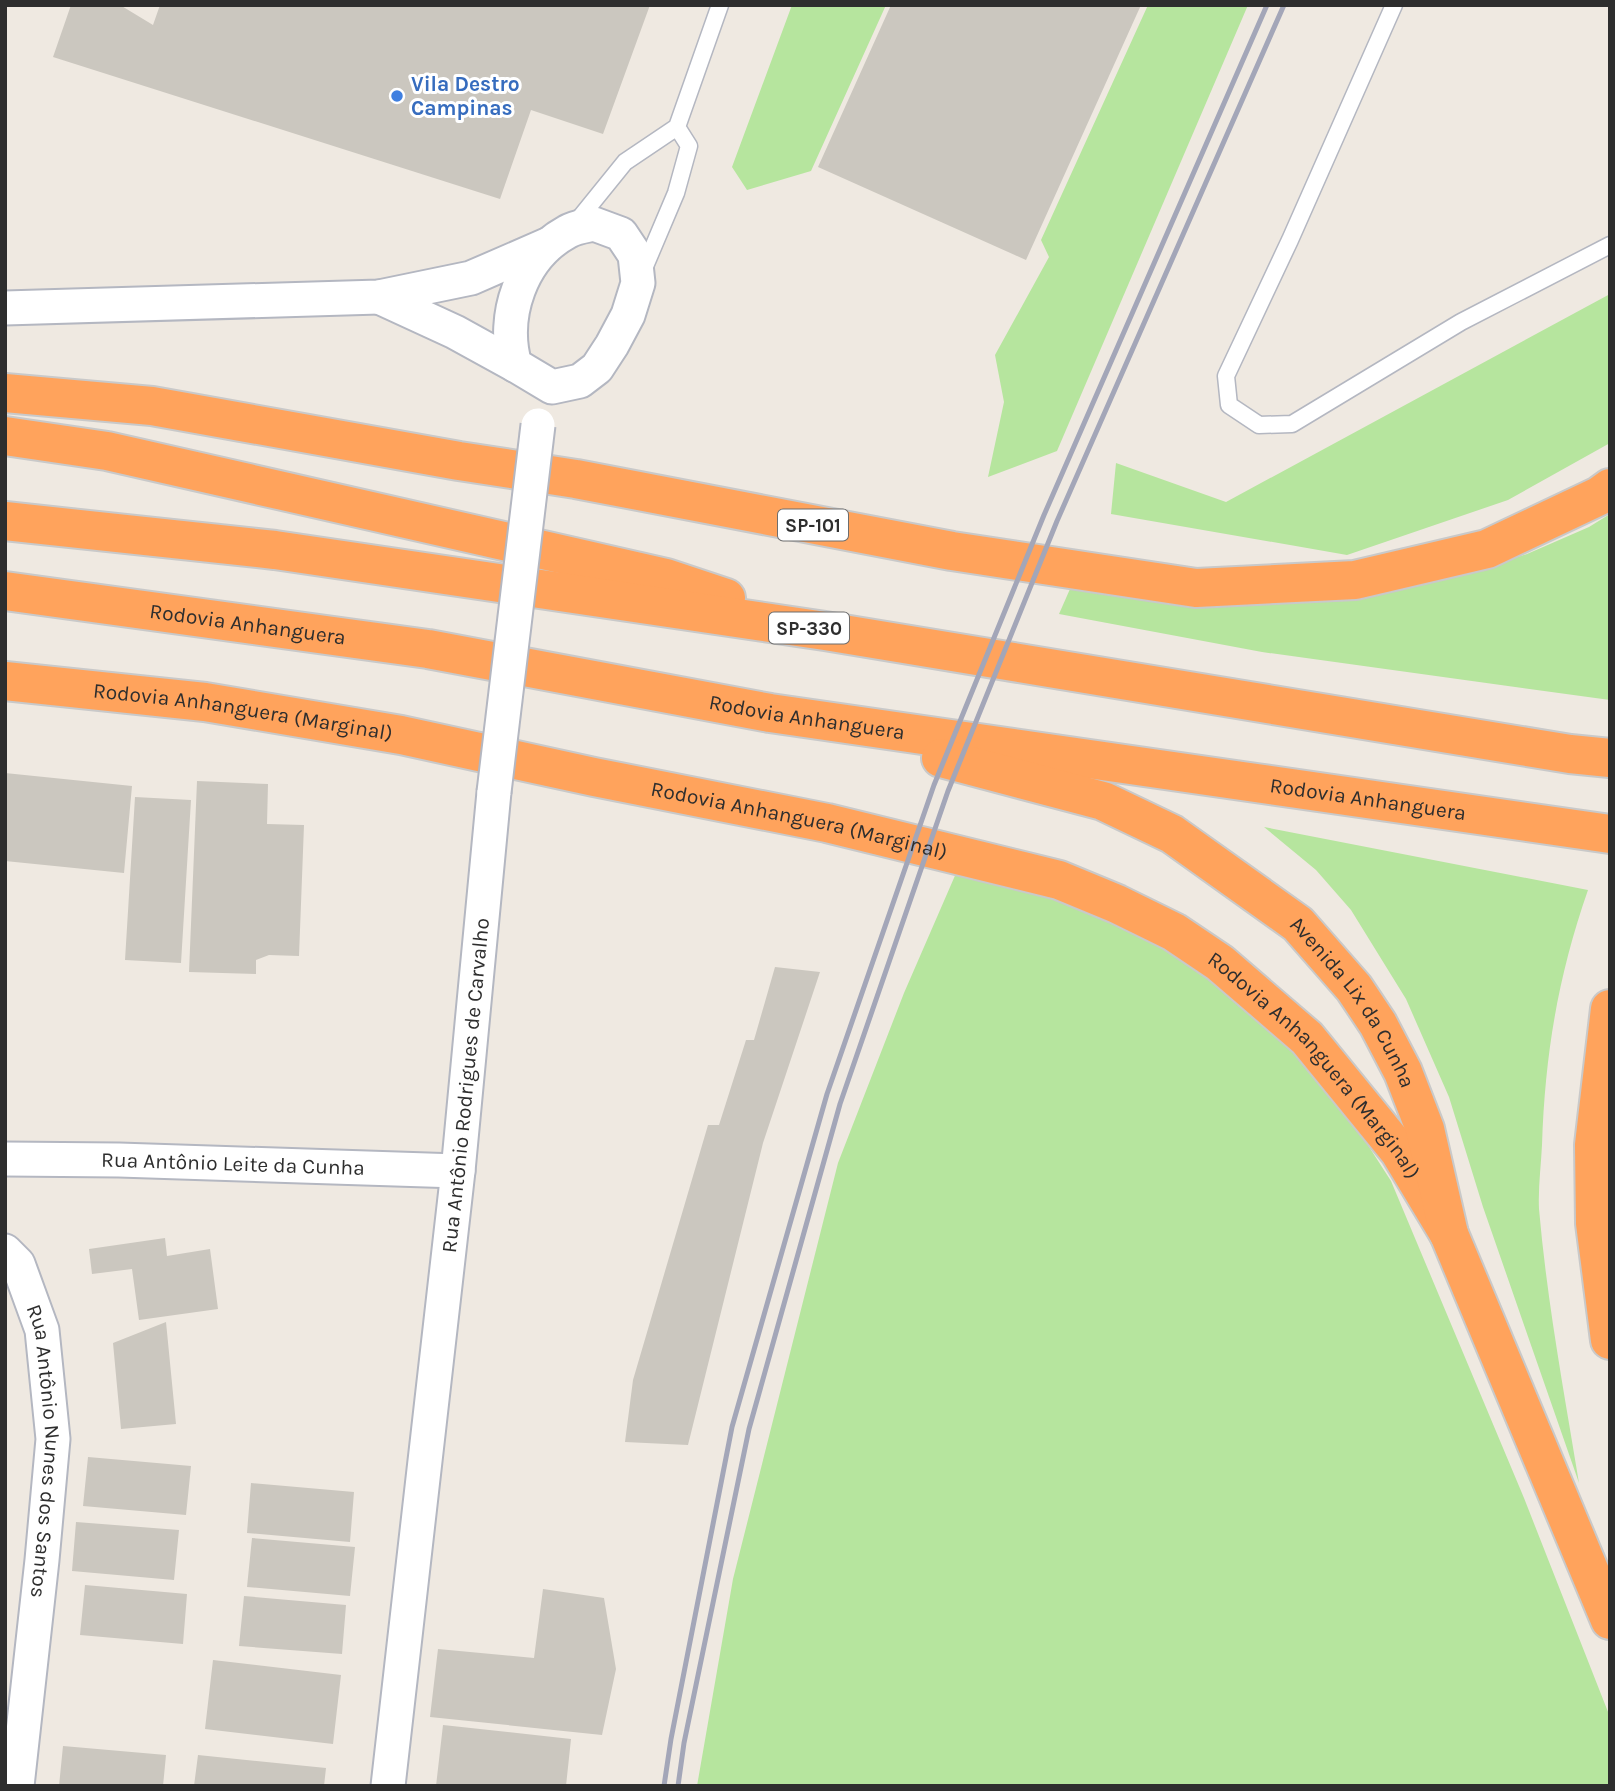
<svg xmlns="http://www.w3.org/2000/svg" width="1615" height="1791" viewBox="0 0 1615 1791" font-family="Karla,sans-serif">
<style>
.green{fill:#b6e59e}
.building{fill:#cbc7bf}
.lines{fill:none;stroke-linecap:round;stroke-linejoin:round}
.lane-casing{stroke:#b4b7c1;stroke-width:19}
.street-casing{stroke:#b4b7c1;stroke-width:37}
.highway-casing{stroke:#c9c9c9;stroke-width:42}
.lane{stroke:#fff;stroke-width:16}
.street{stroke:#fff;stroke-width:33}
.highway{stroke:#ffa35c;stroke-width:38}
.rail{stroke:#a3a6b8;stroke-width:5}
.street-bridge-casing{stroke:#b4b7c1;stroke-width:37;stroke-linecap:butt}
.street-bridge{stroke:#fff;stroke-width:33}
.shop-dot{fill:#3f7fe0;stroke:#fff;stroke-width:2.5}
.labels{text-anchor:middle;stroke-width:6;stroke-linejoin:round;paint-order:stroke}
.shield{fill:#fff;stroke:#6d6d6d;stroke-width:2}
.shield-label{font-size:19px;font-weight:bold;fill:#2e2e2e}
.shop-label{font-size:21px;font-weight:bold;fill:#366cbe;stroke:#fff;text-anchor:start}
.street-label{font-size:21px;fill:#2e2e2e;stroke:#fff}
</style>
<rect width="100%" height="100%" fill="#efe9e1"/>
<!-- green -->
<path class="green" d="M792 5H886L811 171 747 190 732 167Z
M1148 5H1248L1057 451 988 477 1004 402 995 355 1049 257 1041 240Z
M1610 294V443L1508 500 1347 555 1111 514 1116 463 1226 502Z
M1610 514V700L1262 652 1059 614 1070 589 1257 604 1468 573 1527 554 1589 527Z
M1264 827 1588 890C1558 976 1545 1054 1542 1145 1541 1166 1538 1188 1539 1209 1547 1301 1564 1392 1579 1483L1483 1207 1449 1097 1406 999 1351 910 1316 870Z
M957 871 1051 890 1109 917 1167 950 1230 993 1286 1038 1344 1108 1391 1181 1524 1498 1610 1717V1786H697L733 1579 838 1163 904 993Z"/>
<!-- building -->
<path class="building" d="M71 5H120L153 25 160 5H650L603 134 531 110 500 199 53 57Z
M891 5H1141L1026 260 818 167Z
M5 773 132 786 124 873 5 861Z
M197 781 268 784 267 824 304 825 299 956 269 955 256 960V974L189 972Z
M135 797 191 800 181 963 125 960Z
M775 967 820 972 763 1143 688 1445 625 1442 633 1380 708 1125H719L746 1040H754Z
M165 1238 167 1256 210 1249 218 1309 139 1320 132 1269 92 1274 89 1249Z
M166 1322 176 1424 121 1429 113 1343Z
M88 1457 191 1466 186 1515 83 1506Z
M251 1483 354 1492 350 1542 247 1533Z
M76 1522 179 1530 174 1580 72 1571Z
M252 1538 355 1547 350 1596 247 1587Z
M85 1585 187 1594 183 1644 80 1635Z
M543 1589 604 1598 616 1669 602 1735 430 1717 438 1649 534 1658Z
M244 1596 346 1605 342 1654 239 1646Z
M213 1660 341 1675 333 1744 205 1729Z
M443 1725 571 1739 566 1786H436Z
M63 1746 166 1755 163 1786H59Z
M198 1755 326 1768 324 1786H194Z"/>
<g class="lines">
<defs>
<path id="lane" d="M1394 5 1290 240 1226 376 1229 405 1259 425 1292 424 1461 322 1610 245
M574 225 625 162 677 127 720 5
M643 271 676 193 689 146 677 127"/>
<g id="street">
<path d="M594 224 621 234 635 255 638 283 628 315 612 345 597 368 580 381 552 387 515 365C501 316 521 257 567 232 575 227 585 226 594 224Z"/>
<path d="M379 297 455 332 515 365"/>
<path d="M5 308 379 297 471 278 547 245"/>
<path id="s1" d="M5 1159 119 1160 458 1171"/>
<path id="s2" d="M5 1251 18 1264 42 1330 53 1439 42 1560 17 1786"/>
<path id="s3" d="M388 1786 458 1171 494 792"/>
</g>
<g id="highway">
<path d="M5 393 152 406 459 461 576 479 952 551 1196 588 1355 580 1487 549 1599 496 1610 488"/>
<path d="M5 436 107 451 666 578 726 598"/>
<path d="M5 521 275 550 825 631 1570 754 1610 758"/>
<path id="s4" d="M5 591 428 649 770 713 1610 834"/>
<path id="s5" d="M5 681 205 702 401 735 594 777 827 823 1059 880 1117 904 1174 932 1220 963 1307 1038 1399 1151 1449 1234"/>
<path id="s6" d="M941 758 1103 801 1172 834 1298 924 1354 988 1378 1024 1403 1072 1425 1129 1449 1234 1610 1620"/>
<path d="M1610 1009 1594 1145 1595 1223 1610 1340"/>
</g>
</defs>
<!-- lane casing -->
<use href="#lane" class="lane-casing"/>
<!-- street casing -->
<use href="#street" class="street-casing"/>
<!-- highway casing -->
<use href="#highway" class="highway-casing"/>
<!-- lane -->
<use href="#lane" class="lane"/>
<!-- street -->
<use href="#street" class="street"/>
<!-- highway -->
<use href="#highway" class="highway"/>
<!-- rail -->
<path class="rail" d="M664 1786 671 1739 732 1427 827 1094 934 785 1044 515 1267 5
M678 1786 684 1743 749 1429 840 1104 948 791 1057 521 1284 5"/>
<defs>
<path id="street-bridge" d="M494 792 538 425"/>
</defs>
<!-- street-bridge casing -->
<use href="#street-bridge" class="street-bridge-casing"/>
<!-- street-bridge -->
<use href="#street-bridge" class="street-bridge"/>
</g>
<!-- markers -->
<circle class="shop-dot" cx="397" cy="96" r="7"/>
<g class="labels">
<!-- shield labels -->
<g class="shield">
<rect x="778" y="509.5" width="70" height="31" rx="5"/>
<rect x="769" y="612.5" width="80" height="31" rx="5"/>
</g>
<g class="shield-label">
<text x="813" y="532">SP-101</text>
<text x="809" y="635">SP-330</text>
</g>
<!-- shop labels -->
<g class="shop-label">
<text x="411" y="91">Vila Destro<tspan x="411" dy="24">Campinas</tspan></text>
</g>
<!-- street labels -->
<g class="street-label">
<text dy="7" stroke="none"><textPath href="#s4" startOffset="245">Rodovia Anhanguera</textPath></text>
<text dy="7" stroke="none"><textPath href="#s5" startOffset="240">Rodovia Anhanguera (Marginal)</textPath></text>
<text dy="7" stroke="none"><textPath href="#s4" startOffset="812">Rodovia Anhanguera</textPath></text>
<text dy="7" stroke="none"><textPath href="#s4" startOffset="1379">Rodovia Anhanguera</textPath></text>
<text dy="7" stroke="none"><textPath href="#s5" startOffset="807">Rodovia Anhanguera (Marginal)</textPath></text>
<text dy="7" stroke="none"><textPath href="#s6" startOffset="495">Avenida Lix da Cunha</textPath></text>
<text dy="7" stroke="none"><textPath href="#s5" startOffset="1395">Rodovia Anhanguera (Marginal)</textPath></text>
<text dy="7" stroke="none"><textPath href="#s3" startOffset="705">Rua Antônio Rodrigues de Carvalho</textPath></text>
<text dy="7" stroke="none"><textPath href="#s1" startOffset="228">Rua Antônio Leite da Cunha</textPath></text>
<text dy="7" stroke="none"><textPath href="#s2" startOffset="210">Rua Antônio Nunes dos Santos</textPath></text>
</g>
</g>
<!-- border -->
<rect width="1615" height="1791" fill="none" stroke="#2e2e2e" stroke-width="14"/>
</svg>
